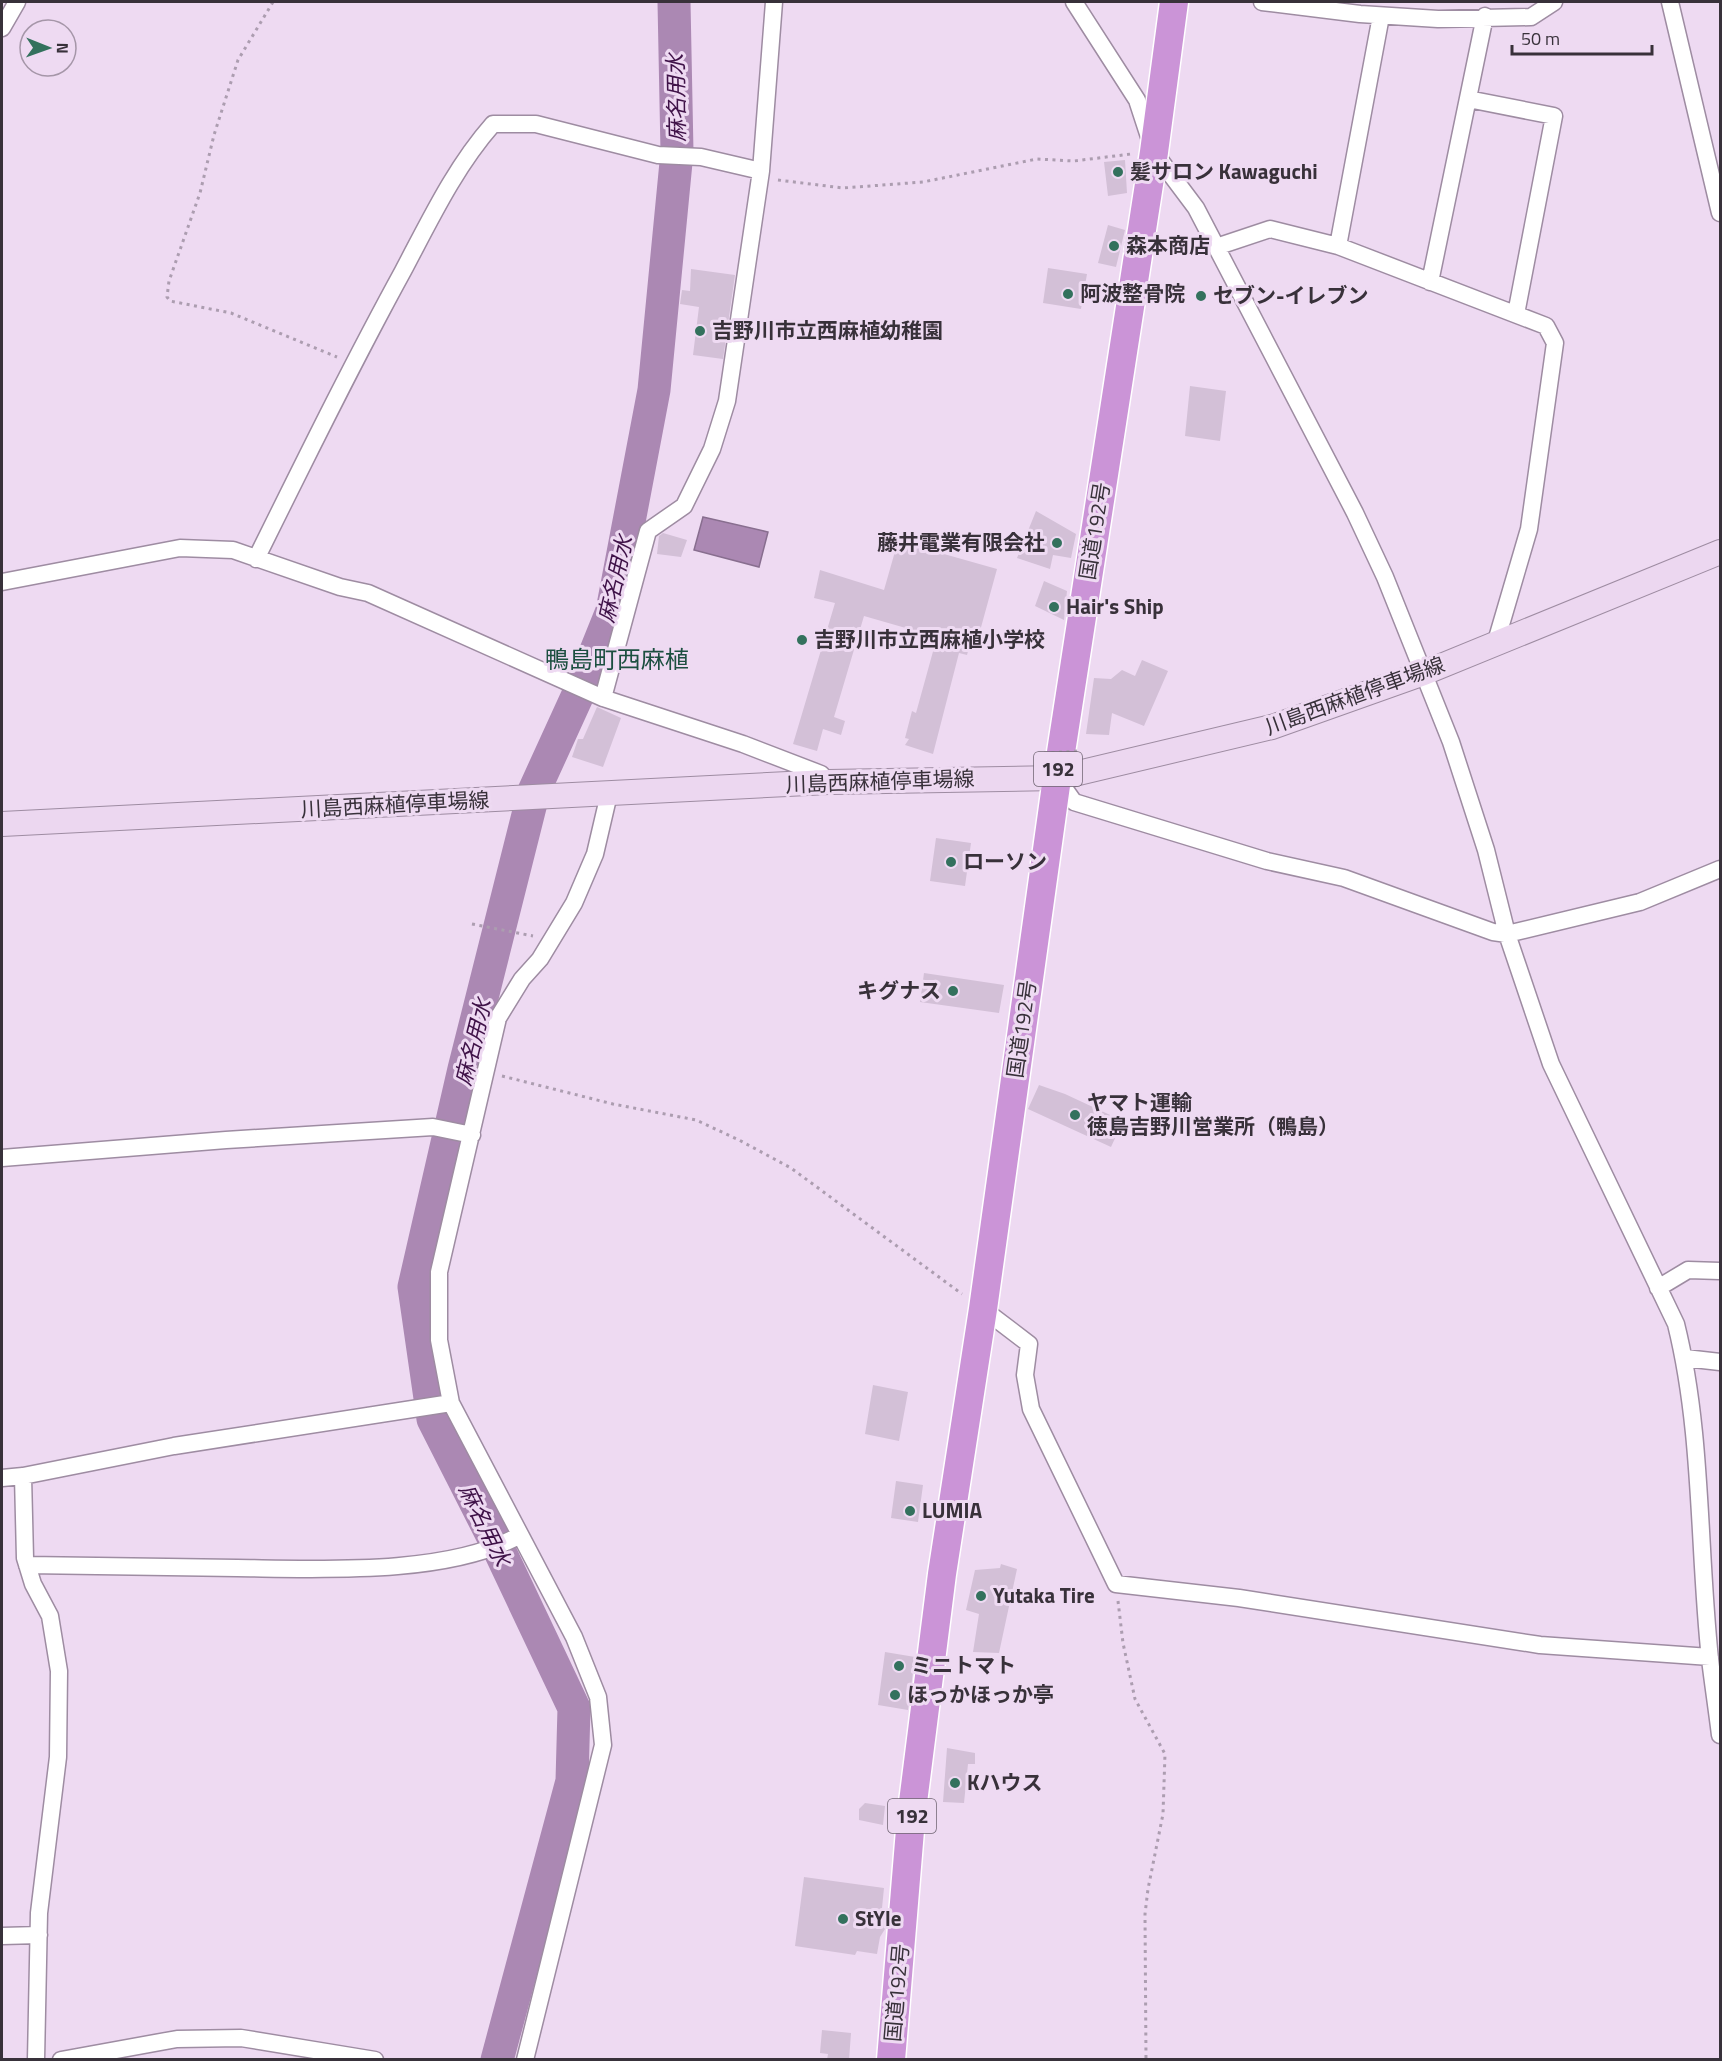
<svg xmlns="http://www.w3.org/2000/svg" width="1722" height="2061" viewBox="0 0 1722 2061" font-family="'Titillium Web','Noto Sans JP',sans-serif">
<style>
.water{fill:#ab88b3;stroke:#886e8f;stroke-width:1.5}
.lines{fill:none;stroke-linecap:round;stroke-linejoin:round}
.river{stroke:#ab88b3;stroke-width:33}
.building{fill:#d3c0d7}
.minor-casing{stroke:#9e8ca2;stroke-width:19}
.secondary-casing{stroke:#9e8ca2;stroke-width:26}
.trunk-casing{stroke:#fff;stroke-width:31}
.path{stroke:#ac9db0;stroke-width:3;stroke-dasharray:3 4.5;stroke-linecap:butt}
.minor{stroke:#fff;stroke-width:16}
.secondary{stroke:#ecd7f0;stroke-width:24}
.trunk{stroke:#cb94d7;stroke-width:28}
.path-bridge{stroke:#ac9db0;stroke-width:3;stroke-dasharray:3 4.5;stroke-linecap:butt}
.poi-dot{fill:#33715d;stroke:#eedaf2;stroke-width:2}
.labels{text-anchor:middle;stroke-width:6;stroke-linejoin:round;paint-order:stroke}
.shield{fill:#eedaf2;stroke:#6f6471;stroke-width:1.5}
.shield-label{font-size:20px;font-weight:bold;fill:#38313a}
.poi-label{font-size:21px;font-weight:bold;fill:#38313a;stroke:#eedaf2;text-anchor:start}
.street-label{font-size:21px;fill:#38313a;stroke:#eedaf2}
.water-label{font-size:22px;font-style:italic;fill:#3f1248;stroke:#eedaf2}
.quarter-label{font-size:24px;fill:#1c4f40;stroke:#eedaf2}
</style>
<rect width="100%" height="100%" fill="#eedaf2"/>
<!-- water -->
<path class="water" d="M703 517 768 532 759 567 694 550Z"/>
<g class="lines">
<!-- river -->
<path class="river" d="M497 2060 572 1781 574 1708 494 1539 433 1419 414 1287 464 1069 534 791 581 688 612 611 654 390 677 152 674 2"/>
</g>
<!-- building -->
<path class="building" d="M1125 160 1127 193 1108 196 1104 162Z
M1108 225 1125 230 1116 267 1098 263Z
M1048 268 1087 274 1081 309 1043 303Z
M691 269 735 275 723 359 693 355 699 307 680 304 682 290 690 291Z
M1190 386 1226 391 1220 441 1185 436Z
M1036 511 1076 534 1071 558 1053 555 1050 569 1017 558Z
M663 533 687 540 681 557 657 554 659 536Z
M898 541 997 569 980 631 974 629 967 655 959 653 933 754 905 745 909 739 905 738 912 711 916 713 937 637 864 616 834 717 845 721 841 735 823 729 817 751 793 744 835 603 814 598 820 570 884 590Z
M1044 581 1067 591 1064 620 1035 606Z
M1142 660 1168 671 1144 726 1112 713 1109 735 1086 734 1094 678 1111 679 1122 670 1135 676Z
M597 707 621 718 603 767 572 757 578 739H583Z
M936 838 971 843 965 886 930 881Z
M924 973 1004 985 999 1013 920 1002Z
M1039 1085 1065 1094 1123 1121 1111 1147 1028 1109Z
M873 1385 908 1392 899 1441 865 1434Z
M896 1481 923 1485 918 1522 891 1518Z
M1001 1564 1017 1569 999 1653 973 1652 979 1614 966 1610 975 1570 1000 1568Z
M885 1652 915 1657 908 1710 878 1705Z
M947 1748 975 1753V1764H968L964 1803 943 1802Z
M865 1803 885 1806 883 1825 859 1820V1809Z
M804 1877 884 1888 882 1908 887 1914 885 1929 880 1937 877 1954 857 1951 855 1955 795 1946Z
M822 2030 851 2033 849 2060H827L828 2054 820 2053Z"/>
<g class="lines">
<defs>
<path id="minor" d="M1074 2 1137 100 1154 152 1196 208 1355 513 1385 577 1451 742 1486 850 1507 934 1551 1064 1676 1324C1703 1433 1698 1547 1710 1659 1713 1684 1717 1710 1720 1735
M1262 2 1360 14 1438 19 1531 17 1554 2
M1670 2 1720 213
M2 28 17 2
M1468 99 1554 116 1516 314
M1338 246 1381 16
M1216 247 1270 229 1338 246 1546 326 1555 343 1529 529 1495 645
M1430 282 1485 16
M256 559C304 462 351 366 403 271 430 220 455 167 493 124H536L658 155 701 157 761 171
M2 582 180 548 233 550 340 587 368 593 603 698 743 744 821 774 828 782
M603 698 648 531 684 506 712 449 727 401 761 171 774 2
M1057 778 1074 802 1267 861 1344 878 1493 932 1507 934 1640 902 1720 869
M2 1158 226 1140 433 1127 472 1135
M1658 1288 1688 1270 1720 1271
M983 1309 1029 1344 1025 1375 1031 1409 1116 1584 1239 1598 1540 1645 1710 1657
M1685 1358 1720 1362
M23 1476 25 1558 33 1584 50 1616 59 1671 58 1757 39 1913 36 2060
M2 1478 23 1476 174 1446 451 1403
M27 1565C97 1566 167 1567 237 1568 318 1569 449 1576 520 1535
M2 1936 39 1935
M61 2060 177 2039 241 2038 375 2060
M525 2060 603 1745 598 1697 574 1637 451 1403 439 1340V1272L498 1018 522 979 540 959 574 903 595 854 609 794"/>
<path id="secondary" d="M2 824 828 782 1057 778 1272 727 1424 673 1720 552"/>
<path id="trunk" d="M891 2060 911 1818 942 1574 983 1309 1057 778 1154 152 1174 2"/>
</defs>
<!-- minor casing -->
<use href="#minor" class="minor-casing"/>
<!-- secondary casing -->
<use href="#secondary" class="secondary-casing"/>
<!-- trunk casing -->
<use href="#trunk" class="trunk-casing"/>
<!-- path -->
<path class="path" d="M273 2 238 60 214 135 200 193 169 281 167 297 170 301 231 313 337 357
M778 180 843 188 923 182 1037 159 1074 161 1131 154
M472 924 533 936
M502 1076 613 1104 696 1120 739 1140 791 1168 962 1294
M1118 1601 1123 1643 1135 1699 1165 1754 1163 1814 1148 1889 1145 1914 1146 2060"/>
<!-- minor -->
<use href="#minor" class="minor"/>
<!-- secondary -->
<use href="#secondary" class="secondary"/>
<!-- trunk -->
<use href="#trunk" class="trunk"/>
<!-- path-bridge -->
<path class="path-bridge" d="M1044 753 1078 751"/>
</g>
<!-- markers -->
<g class="poi-dot">
<circle cx="1118" cy="172" r="6"/>
<circle cx="1114" cy="246" r="6"/>
<circle cx="1068" cy="294" r="6"/>
<circle cx="1201" cy="296" r="6"/>
<circle cx="700" cy="331" r="6"/>
<circle cx="1057" cy="543" r="6"/>
<circle cx="1054" cy="607" r="6"/>
<circle cx="802" cy="640" r="6"/>
<circle cx="951" cy="862" r="6"/>
<circle cx="953" cy="991" r="6"/>
<circle cx="1075" cy="1115" r="6"/>
<circle cx="910" cy="1511" r="6"/>
<circle cx="981" cy="1596" r="6"/>
<circle cx="899" cy="1666" r="6"/>
<circle cx="895" cy="1695" r="6"/>
<circle cx="955" cy="1783" r="6"/>
<circle cx="843" cy="1919" r="6"/>
</g>
<g class="labels">
<!-- shield labels -->
<g class="shield">
<rect x="1034" y="752" width="48" height="34" rx="4.5"/>
<rect x="888" y="1799" width="48" height="34" rx="4.5"/>
</g>
<g class="shield-label">
<text x="1058" y="776">192</text>
<text x="912" y="1823">192</text>
</g>
<!-- poi labels -->
<g class="poi-label">
<text x="1130" y="179">髪サロン Kawaguchi</text>
<text x="1126" y="253">森本商店</text>
<text x="1080" y="301">阿波整骨院</text>
<text x="1213" y="303">セブン-イレブン</text>
<text x="712" y="338">吉野川市立西麻植幼稚園</text>
<text x="1045" y="550" text-anchor="end">藤井電業有限会社</text>
<text x="1066" y="614">Hair's Ship</text>
<text x="814" y="647">吉野川市立西麻植小学校</text>
<text x="963" y="869">ローソン</text>
<text x="941" y="998" text-anchor="end">キグナス</text>
<text x="1087" y="1110">ヤマト運輸<tspan x="1087" dy="24">徳島吉野川営業所（鴨島）</tspan></text>
<text x="922" y="1518">LUMIA</text>
<text x="993" y="1603">Yutaka Tire</text>
<text x="911" y="1673">ミニトマト</text>
<text x="907" y="1702">ほっかほっか亭</text>
<text x="967" y="1790">Kハウス</text>
<text x="855" y="1926">StYle</text>
</g>
<!-- street labels -->
<g class="street-label">
<text transform="translate(1095 531) rotate(-81)" y="7">国道192号</text>
<text transform="translate(1355 696) rotate(-20)" y="7">川島西麻植停車場線</text>
<text transform="translate(880 782) rotate(-2)" y="7">川島西麻植停車場線</text>
<text transform="translate(395 805) rotate(-3)" y="7">川島西麻植停車場線</text>
<text transform="translate(1022 1029) rotate(-82)" y="7">国道192号</text>
<text transform="translate(897 1993) rotate(-85)" y="7">国道192号</text>
</g>
<!-- water labels -->
<g class="water-label">
<text transform="translate(676 98) rotate(-91)" y="8">麻名用水</text>
<text transform="translate(615 579) rotate(-77)" y="8">麻名用水</text>
<text transform="translate(473 1042) rotate(-76)" y="8">麻名用水</text>
<text transform="translate(485 1525) rotate(64)" y="8">麻名用水</text>
</g>
<!-- quarter labels -->
<g class="quarter-label">
<text x="617" y="668">鴨島町西麻植</text>
</g>
</g>
<!-- border -->
<rect width="1722" height="2061" fill="none" stroke="#38313a" stroke-width="6"/>
<!-- north arrow -->
<g transform="translate(48 48) rotate(91)"><circle r="28" fill="#eedaf2" stroke="#a596a8" stroke-width="1.5"/>
<path d="M0-4.5L10 22L0 15L-10 22Z" fill="#33715d"/>
<text y="-9" font-size="16" font-weight="bold" text-anchor="middle" fill="#38313a">N</text>
</g>
<!-- scale -->
<path d="M1512 45v9h140v-9" fill="none" stroke="#38313a" stroke-width="3"/>
<text x="1521" y="45" font-size="18" fill="#38313a" stroke="#eedaf2" stroke-width="4.5" paint-order="stroke">50 m</text>
</svg>
